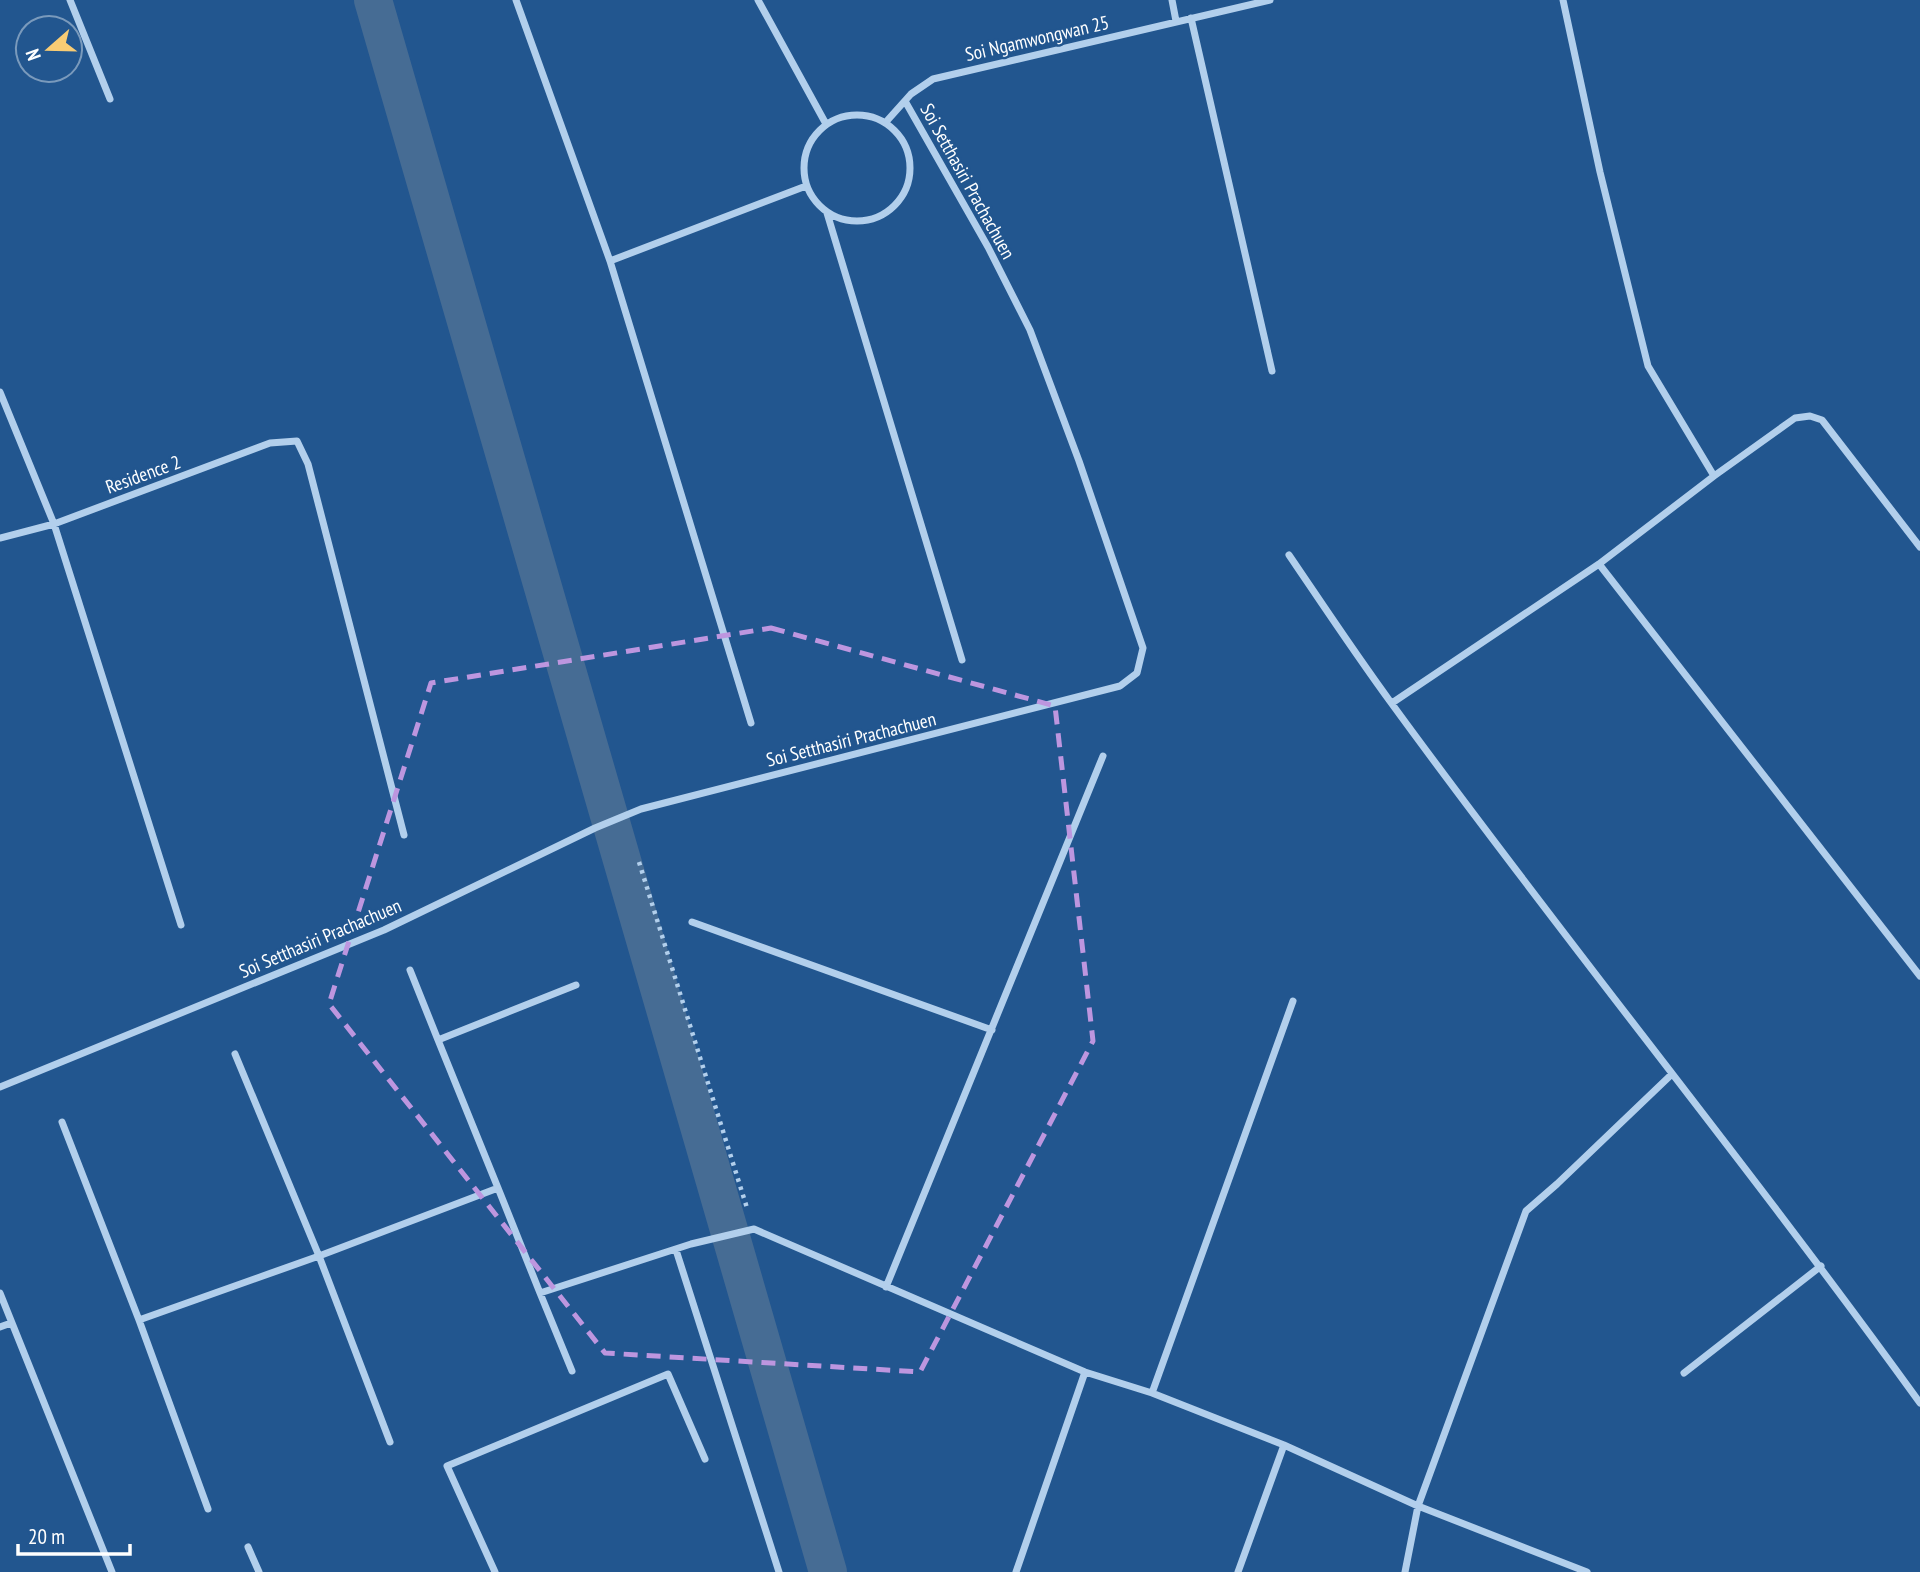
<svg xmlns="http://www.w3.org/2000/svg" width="1920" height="1572" viewBox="0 0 1920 1572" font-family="'PT Sans Narrow',sans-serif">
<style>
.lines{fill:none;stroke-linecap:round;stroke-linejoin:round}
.canal{stroke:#466c94;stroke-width:38}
.path{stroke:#b2cfec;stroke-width:4.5;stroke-dasharray:3.5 5;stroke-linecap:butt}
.street{stroke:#b2cfec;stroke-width:7}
.marked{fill:none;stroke:#bd96df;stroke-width:5;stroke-dasharray:14 9;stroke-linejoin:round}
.labels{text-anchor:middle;stroke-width:5;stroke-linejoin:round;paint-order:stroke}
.street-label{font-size:19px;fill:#fff;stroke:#22568f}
</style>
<rect width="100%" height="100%" fill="#22568f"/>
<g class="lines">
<!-- canal -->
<path class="canal" d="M373 0 828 1572"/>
<!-- path -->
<path class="path" d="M639 862 747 1208"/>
<!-- street -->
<path class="street" d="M70 0 110 99
M516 0 610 261
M758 0 826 124
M1172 0 1176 21
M1563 0 1600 172 1648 366 1714 476
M1191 18 1272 371
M804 168a53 53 0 1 1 106 0a53 53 0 1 1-106 0Z
M885 123 911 94 933 79 1270 0
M827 213 962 660
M0 392 54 524 181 925
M0 538 54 524 270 443 297 441 308 464 404 835
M1289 555C1323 605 1356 655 1392 704 1564 940 1749 1166 1920 1403
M1599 564 1920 976
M1392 703 1599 564 1714 476 1795 418 1810 416 1822 420 1920 547
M751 723 610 261 806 186
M692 922 992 1030
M410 970 438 1040
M235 1054 319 1256 390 1442
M0 1087 384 930 595 828 641 809 1120 686 1137 673 1143 648 1079 461 1030 330 988 247 905 101
M62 1122 139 1320 208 1509
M498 1188 438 1040 576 985
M676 1250 779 1572
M886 1287 1103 756
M0 1293 112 1572
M540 1293 572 1371
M139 1320 319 1256 498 1188 540 1293 691 1244 754 1229 1085 1372 1152 1393 1284 1445 1418 1506 1587 1572
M0 1327 11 1323
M1684 1373 1821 1266
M1152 1393 1293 1001
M248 1547 259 1572
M495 1572 447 1466 668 1374 705 1459
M1016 1572 1085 1372
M1238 1572 1284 1445
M1405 1572 1418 1506 1526 1211 1557 1184 1672 1074"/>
</g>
<!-- marked area -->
<path class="marked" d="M771 628 1055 706 1093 1041 920 1372 605 1353 329 1004 431 683Z"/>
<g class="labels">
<!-- street labels -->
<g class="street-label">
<text transform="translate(1037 38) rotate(-13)" y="7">Soi Ngamwongwan 25</text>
<text transform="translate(968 181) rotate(61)" y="7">Soi Setthasiri Prachachuen</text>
<text transform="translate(143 474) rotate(-20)" y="7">Residence 2</text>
<text transform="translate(851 739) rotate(-14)" y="7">Soi Setthasiri Prachachuen</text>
<text transform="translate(320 938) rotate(-23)" y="7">Soi Setthasiri Prachachuen</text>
</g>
</g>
<!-- north arrow -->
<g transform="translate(49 49) rotate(250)"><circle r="33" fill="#22568f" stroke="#7a9abc" stroke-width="2"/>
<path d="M0-5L12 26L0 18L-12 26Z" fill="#f8cc74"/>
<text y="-10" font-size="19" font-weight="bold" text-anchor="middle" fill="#ffffff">N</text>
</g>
<!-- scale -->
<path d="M18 1544v10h112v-10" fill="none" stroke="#ffffff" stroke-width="3.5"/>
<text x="28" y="1544" font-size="21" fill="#ffffff" stroke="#22568f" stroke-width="5" paint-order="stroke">20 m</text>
</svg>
